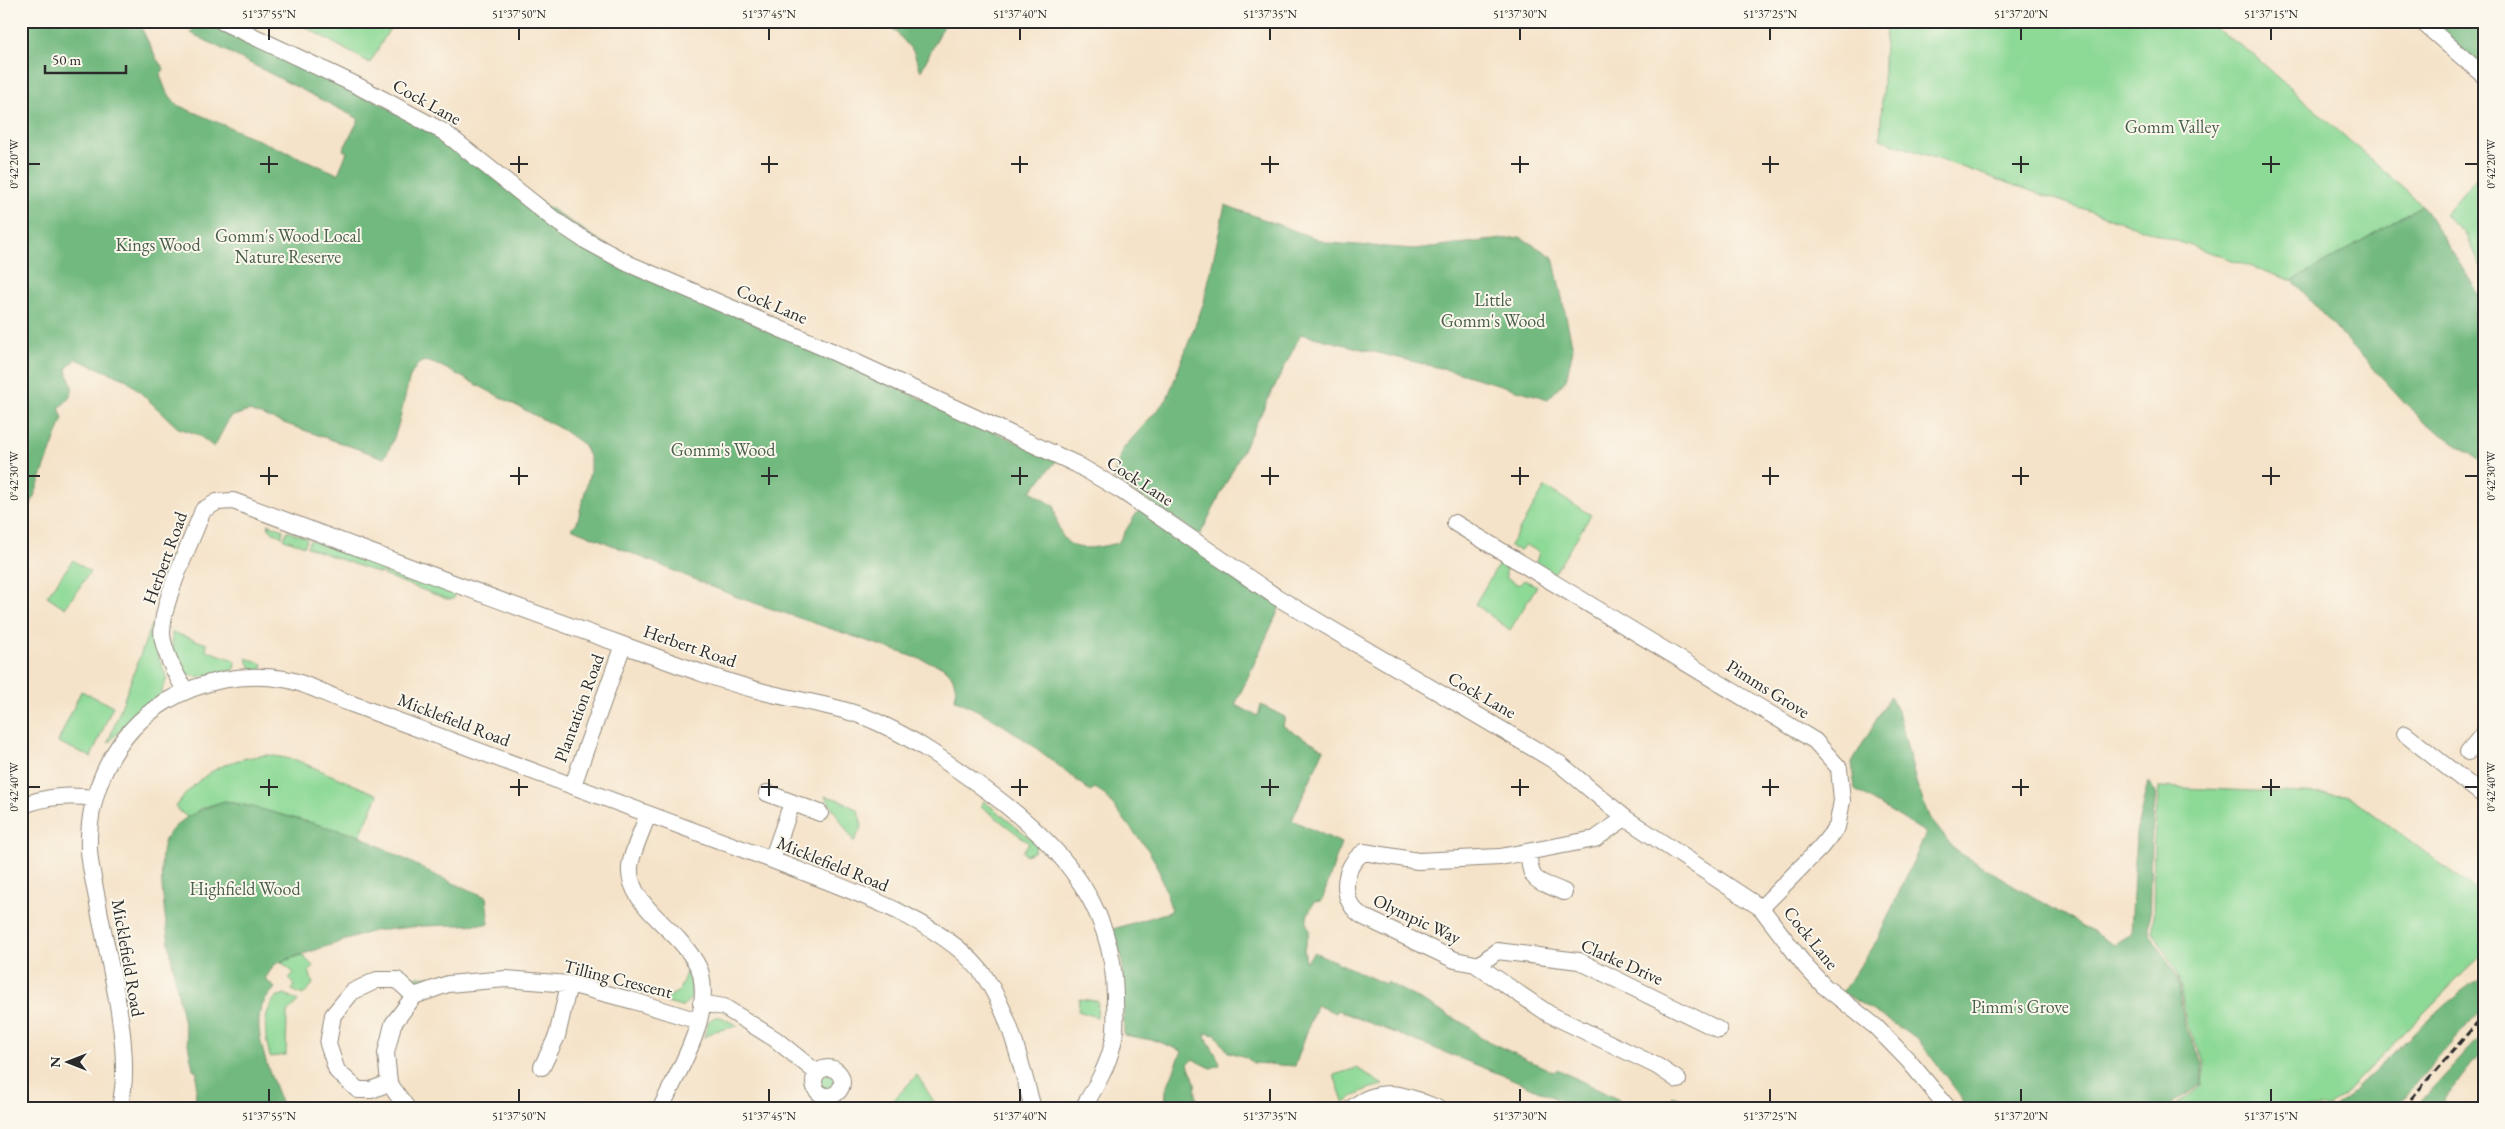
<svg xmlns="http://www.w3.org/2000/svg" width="2505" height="1129" viewBox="0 0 2505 1129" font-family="'EB Garamond',serif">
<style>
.green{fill:#8dd996;stroke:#5c8260}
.forest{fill:#72b97f;stroke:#4e7255}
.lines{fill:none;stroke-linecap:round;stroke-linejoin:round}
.minor-casing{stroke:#90877a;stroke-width:18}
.minor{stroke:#fff;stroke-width:16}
.rail{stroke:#2b2b2b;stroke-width:3;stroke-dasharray:8 4;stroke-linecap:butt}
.ticks{fill:none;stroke:#2b2b2b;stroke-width:2}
.labels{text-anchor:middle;stroke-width:4;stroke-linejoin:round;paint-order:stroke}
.street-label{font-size:18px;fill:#2b2b2b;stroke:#fbf7ec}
.park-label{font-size:18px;fill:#485f4b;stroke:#fbf7ec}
.neatline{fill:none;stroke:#2b2b2b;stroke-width:2}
.ticks-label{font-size:12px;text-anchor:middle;fill:#2b2b2b}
</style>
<rect width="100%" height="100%" fill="#fbf7ec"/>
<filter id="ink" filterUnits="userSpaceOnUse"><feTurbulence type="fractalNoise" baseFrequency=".02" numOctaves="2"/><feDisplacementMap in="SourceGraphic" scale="10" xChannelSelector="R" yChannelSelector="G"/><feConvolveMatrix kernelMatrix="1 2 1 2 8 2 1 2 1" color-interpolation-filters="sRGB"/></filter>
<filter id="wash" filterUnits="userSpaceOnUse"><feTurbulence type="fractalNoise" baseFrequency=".0096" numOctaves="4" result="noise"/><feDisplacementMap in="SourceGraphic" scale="20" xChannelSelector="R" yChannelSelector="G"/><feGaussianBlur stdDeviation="1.12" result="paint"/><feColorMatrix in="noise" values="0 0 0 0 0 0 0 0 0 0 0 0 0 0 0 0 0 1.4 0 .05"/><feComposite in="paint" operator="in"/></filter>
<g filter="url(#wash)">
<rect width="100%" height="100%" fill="#f5e3c9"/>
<!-- green -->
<path class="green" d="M294 21H394L370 63Z
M1886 21H2204L2250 52 2422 205 2293 281 1880 139Z
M2484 169V273L2467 236 2444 215Z
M1545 487 1591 515 1554 574 1536 562 1539 552 1526 545 1520 550 1509 547Z
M268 524 283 530 282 537 269 529Z
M287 531 307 538 305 546 284 539Z
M310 540 383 567 384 568 381 574 307 547Z
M73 560 90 572 65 608 47 596Z
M1500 562 1506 568V578L1519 585 1524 580 1537 586 1510 630 1475 604Z
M387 568 452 593 455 596 453 599H447L383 575Z
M151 626H155L158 656 167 677 160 696 146 704 108 743Z
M172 632 207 644 206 650 234 660 235 663 234 670 198 677 182 672 172 645Z
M246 658 263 664 262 669 252 670Z
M81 691 113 706 91 757 58 742Z
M269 755 296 760 378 795 360 836 253 807 225 801 202 808 188 818 175 807C200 773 227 758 269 755Z
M2159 787 2348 795 2484 896V952L2330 1108H2173L2202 1085 2205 1062 2186 1023 2179 976 2153 932 2154 840Z
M825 796 837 799 858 810 862 826 854 842Z
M984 801 1037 844 1034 852 1025 855 1023 851 1029 843 981 806Z
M302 955 313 966 309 971 313 984 303 995 292 990 294 985 289 978 294 973 281 962Z
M687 970 692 989 691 999 681 1007 664 1002 663 1000 679 991Z
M477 973 422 986 414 985 402 978Z
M285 994 298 1001 287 1013 286 1055 270 1057C265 1035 261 1016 276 997Z
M1079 999 1098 1001 1097 1017 1078 1011Z
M714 1017H721L738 1026 715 1031 704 1038 708 1022Z
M1357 1068 1383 1085C1368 1088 1355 1093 1344 1104L1334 1075Z
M815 1084a11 11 0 1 1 22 0a11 11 0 1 1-22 0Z
M917 1075 938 1108H886Z"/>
<!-- forest -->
<path class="forest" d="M21 21H138L156 58 164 69 160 75 166 91 177 105 338 174 347 152 343 150 359 119 191 33 198 21H211L233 34 380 103 487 167 689 299 704 301 1057 460 1031 491 1054 506C1060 553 1078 552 1118 543L1141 506 1281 605 1235 705 1258 716 1261 705 1285 717 1283 726 1324 749 1292 820 1341 843 1322 901 1314 902C1309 911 1303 921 1310 930L1304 949 1306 962 1314 952 1385 984 1387 982 1470 1027 1481 1038 1554 1072 1557 1069 1635 1108H1577L1515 1080 1337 1010 1336 1013 1316 1005 1295 1066 1253 1063 1246 1057 1228 1052 1216 1035 1205 1033C1208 1045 1217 1052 1220 1065L1211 1068 1193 1059 1188 1064 1195 1082 1197 1108H1165L1166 1090 1182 1051 1157 1041 1124 1035 1122 958 1113 929 1169 912 1171 908 1157 865 1148 850 1103 793 1095 788 1090 791C1049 758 1005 720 955 700 957 687 955 676 944 667L737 597 571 528 577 523 590 472V459L584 445 563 430 441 366C436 365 428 360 422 362 418 363 412 372 410 377 402 404 400 433 384 458L249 411 230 417 214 447 197 434 178 428 127 380 76 359 66 369C73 388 78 392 59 408L63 418 21 531Z
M892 21H943L942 29 921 71 913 51 888 23Z
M2427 21H2484V57L2478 67Z
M1225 205 1328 243 1414 249 1520 237 1553 257 1573 349 1566 380 1548 399 1456 372 1301 334 1200 535 1113 478 1122 450 1167 399 1204 302Z
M2422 205 2484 302V463L2420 419 2293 281Z
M1890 696 1898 711 1916 782 1929 817 1955 850 2114 945 2131 934 2136 833 2148 782 2156 792 2151 841 2149 933 2178 978 2184 1023 2203 1063 2201 1084 2167 1108H1965L1959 1094 1917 1038 1842 992 1876 943 1926 833 1855 790 1852 762Z
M224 801 253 807 360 836 437 876 486 897 489 924 422 926 373 931 282 961 274 965 265 979 275 988C271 993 266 998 263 1004 249 1030 274 1082 283 1108H195L197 1072 193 1069C185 1026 150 874 165 840 175 819 204 808 224 801Z
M2484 974V1006L2394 1108H2335L2446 1003Z
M2484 1033V1049L2437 1108H2415Z
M1673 1096 1699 1108H1668Z"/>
</g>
<g filter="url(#ink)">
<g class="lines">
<defs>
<path id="minor" d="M221 21 358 86 444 132 556 221 583 239 629 264 829 350 1076 464 1122 491 1275 596 1560 764 1625 818 1761 908 1806 967 1824 986 1876 1027 1908 1060 1948 1108
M2421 21 2484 76
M1455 523 1815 741 1839 768 1842 801 1837 827 1820 848 1761 908
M185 690C176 675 167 658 163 641 156 611 192 541 203 510L217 502 233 501C363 549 493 599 623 645 670 662 717 680 764 692 803 702 843 706 879 723 914 739 944 760 975 782 1051 836 1114 897 1115 996 1115 1011 1117 1028 1113 1043 1108 1066 1095 1088 1083 1108
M2405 734 2484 796
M2468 752 2484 733
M573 785 623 645
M767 793 820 813
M21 806C47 796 68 795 95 798
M648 814C643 829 635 845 631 861 623 893 659 919 678 939 686 948 698 962 701 974 711 1020 679 1069 661 1108
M1625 818 1595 839 1500 857 1418 861 1364 852C1341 867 1339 903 1364 917L1455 960 1475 964 1549 1014 1657 1066 1678 1080
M1529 852C1529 884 1538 880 1564 892
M772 860 792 803
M1481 967 1484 961 1497 951 1579 961 1719 1030
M701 1003 724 1007 775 1039 816 1072
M542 1067 557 1036 569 984
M814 1082a14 14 0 1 1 28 0a14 14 0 1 1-28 0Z
M389 1083 371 1090H358L337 1071 328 1044 333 1015 352 992 377 980H397L414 996
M120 1108C122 1097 124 1085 124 1074 125 1020 109 963 99 910 96 890 90 869 89 850 87 792 114 733 165 702 200 681 242 672 284 679 304 682 325 694 344 701L772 860C835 885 947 920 985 977 1011 1016 1020 1063 1033 1108
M407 1108 389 1083 386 1053 393 1024 414 996 448 984 506 979 569 984 634 1001 698 1021
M1352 1108C1381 1084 1407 1096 1437 1108"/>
</defs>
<!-- minor casing -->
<use href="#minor" class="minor-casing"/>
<!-- minor -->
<use href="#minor" class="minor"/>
<!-- rail -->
<path class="rail" d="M2403 1108 2484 1015"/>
</g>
</g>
<!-- ticks -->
<path class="ticks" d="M269 28V40M519 28V40M769 28V40M1020 28V40M1270 28V40M1520 28V40M1770 28V40M2021 28V40M2271 28V40M269 156V173M519 156V173M769 156V173M1020 156V173M1270 156V173M1520 156V173M1770 156V173M2021 156V173M2271 156V173M28 164H40M260 164H278M510 164H528M761 164H778M1011 164H1028M1261 164H1279M1511 164H1529M1762 164H1779M2012 164H2029M2262 164H2280M2465 164H2478M269 467V485M519 467V485M769 467V485M1020 467V485M1270 467V485M1520 467V485M1770 467V485M2021 467V485M2271 467V485M28 476H40M260 476H278M510 476H528M761 476H778M1011 476H1028M1261 476H1279M1511 476H1529M1762 476H1779M2012 476H2029M2262 476H2280M2465 476H2478M269 779V796M519 779V796M769 779V796M1020 779V796M1270 779V796M1520 779V796M1770 779V796M2021 779V796M2271 779V796M28 787H40M260 787H278M510 787H528M761 787H778M1011 787H1028M1261 787H1279M1511 787H1529M1762 787H1779M2012 787H2029M2262 787H2280M2465 787H2478M269 1089V1102M519 1089V1102M769 1089V1102M1020 1089V1102M1270 1089V1102M1520 1089V1102M1770 1089V1102M2021 1089V1102M2271 1089V1102"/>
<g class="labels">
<!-- street labels -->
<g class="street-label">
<text transform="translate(427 102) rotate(29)" y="6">Cock Lane</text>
<text transform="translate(772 304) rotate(23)" y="6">Cock Lane</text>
<text transform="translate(1140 481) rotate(33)" y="6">Cock Lane</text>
<text transform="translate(165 558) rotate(-70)" y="6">Herbert Road</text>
<text transform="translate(690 646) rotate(19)" y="6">Herbert Road</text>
<text transform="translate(1768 689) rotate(32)" y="6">Pimms Grove</text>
<text transform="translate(1482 695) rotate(30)" y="6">Cock Lane</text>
<text transform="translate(579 708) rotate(-70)" y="6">Plantation Road</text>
<text transform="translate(454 720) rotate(21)" y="6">Micklefield Road</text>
<text transform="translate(833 864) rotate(22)" y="6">Micklefield Road</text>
<text transform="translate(1417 919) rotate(25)" y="6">Olympic Way</text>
<text transform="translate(1811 938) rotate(51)" y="6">Cock Lane</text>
<text transform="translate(128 958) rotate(80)" y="6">Micklefield Road</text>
<text transform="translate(1622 962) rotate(24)" y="6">Clarke Drive</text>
<text transform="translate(618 979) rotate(14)" y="6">Tilling Crescent</text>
</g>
<!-- park labels -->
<g class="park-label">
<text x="2172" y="133">Gomm Valley</text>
<text x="288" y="242">Gomm's Wood Local<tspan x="288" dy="21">Nature Reserve</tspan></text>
<text x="158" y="251">Kings Wood</text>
<text x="1493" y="306">Little<tspan x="1493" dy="21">Gomm's Wood</tspan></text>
<text x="723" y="456">Gomm's Wood</text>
<text x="245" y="895">Highfield Wood</text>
<text x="2020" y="1013">Pimm's Grove</text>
</g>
</g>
<!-- margin -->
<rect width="2505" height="1129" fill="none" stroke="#fbf7ec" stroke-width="55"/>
<!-- north arrow -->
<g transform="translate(68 1062) rotate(270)" stroke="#fbf7ec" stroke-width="4" paint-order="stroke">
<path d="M0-4L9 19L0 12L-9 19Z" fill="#2b2b2b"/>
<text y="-8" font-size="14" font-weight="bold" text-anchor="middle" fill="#2b2b2b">N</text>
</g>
<!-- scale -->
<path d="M45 65v8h81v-8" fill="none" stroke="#2b2b2b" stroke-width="2.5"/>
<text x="52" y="65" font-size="15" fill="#2b2b2b" stroke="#fbf7ec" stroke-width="4" paint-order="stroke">50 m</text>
<rect x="28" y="28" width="2450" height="1074" class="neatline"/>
<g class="ticks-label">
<text x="269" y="18">51°37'55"N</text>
<text x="519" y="18">51°37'50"N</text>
<text x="769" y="18">51°37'45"N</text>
<text x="1020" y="18">51°37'40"N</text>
<text x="1270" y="18">51°37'35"N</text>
<text x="1520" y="18">51°37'30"N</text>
<text x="1770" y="18">51°37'25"N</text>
<text x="2021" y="18">51°37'20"N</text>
<text x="2271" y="18">51°37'15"N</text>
<text transform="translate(2491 164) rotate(-90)" y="4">0°42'20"W</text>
<text transform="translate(14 164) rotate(-90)" y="4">0°42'20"W</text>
<text transform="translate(2491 476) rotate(-90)" y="4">0°42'30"W</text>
<text transform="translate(14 476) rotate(-90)" y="4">0°42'30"W</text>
<text transform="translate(2491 787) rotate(-90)" y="4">0°42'40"W</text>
<text transform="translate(14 787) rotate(-90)" y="4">0°42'40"W</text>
<text x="269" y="1120">51°37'55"N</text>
<text x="519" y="1120">51°37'50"N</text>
<text x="769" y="1120">51°37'45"N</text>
<text x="1020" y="1120">51°37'40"N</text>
<text x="1270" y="1120">51°37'35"N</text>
<text x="1520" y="1120">51°37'30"N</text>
<text x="1770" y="1120">51°37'25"N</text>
<text x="2021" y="1120">51°37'20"N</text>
<text x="2271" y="1120">51°37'15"N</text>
</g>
</svg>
